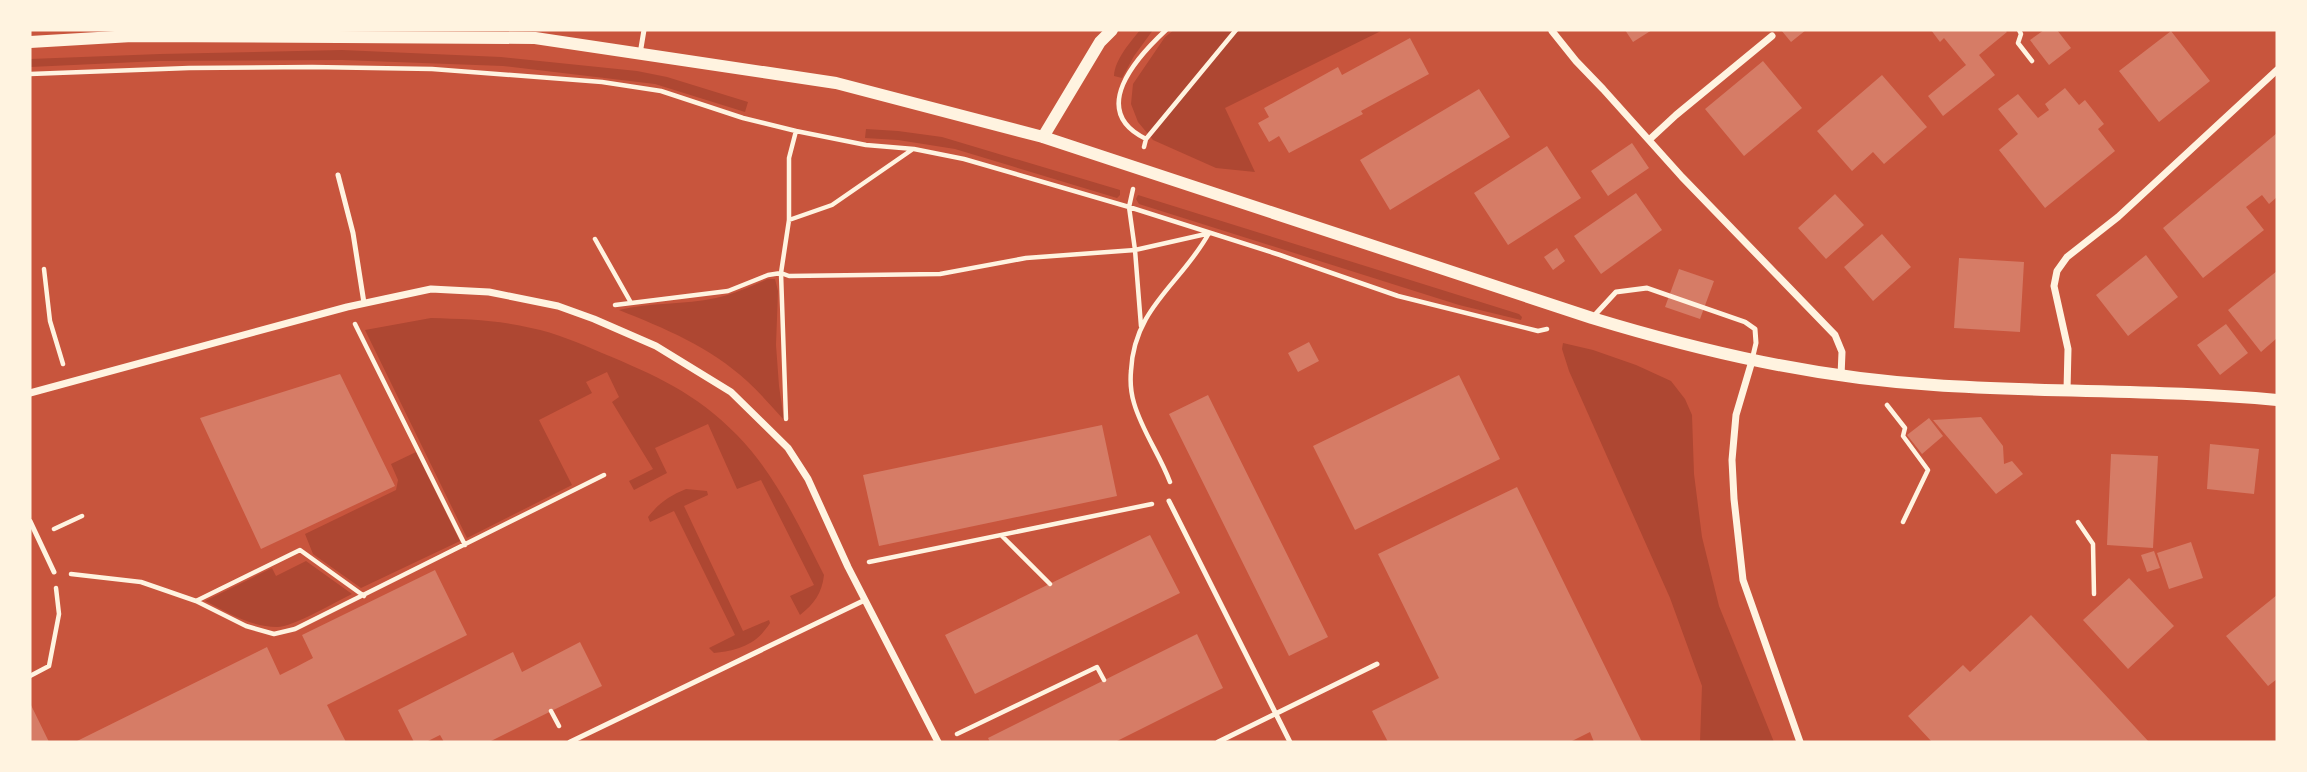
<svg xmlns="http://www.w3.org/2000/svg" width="2307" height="772" viewBox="0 0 2307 772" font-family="Manrope,sans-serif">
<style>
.green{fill:#ae4732}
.building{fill:#d67c66}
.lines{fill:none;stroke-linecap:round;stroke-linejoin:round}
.path{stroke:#fff3e0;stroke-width:4.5}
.service{stroke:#fff3e0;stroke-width:5}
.minor{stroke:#fff3e0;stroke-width:7}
.tertiary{stroke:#fff3e0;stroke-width:12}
</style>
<rect width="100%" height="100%" fill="#c8553d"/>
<!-- green -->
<path class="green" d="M1140 30H1153L1134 56 1122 78 1114 76C1115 59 1130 43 1140 30Z
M1174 30H1383L1225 108 1255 172 1216 168 1153 140 1138 122 1131 104 1133 84 1165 37Z
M342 50 501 57 637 71 667 77 748 102 745 112 655 84 503 66 342 60 159 61 30 67V59L160 54Z
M866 129 898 131 942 137 1120 190V195L1117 198 955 149 898 140 865 138Z
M1138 195 1519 314 1522 317 1521 320 1459 305 1139 204 1136 199Z
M768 279H775L778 291 776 345 779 386 784 420C772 407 760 393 747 381 710 347 664 328 619 310 651 302 684 305 716 298 734 294 751 286 768 279Z
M431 318C465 319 498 320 531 328 556 333 579 343 602 353 655 375 696 393 737 435 776 475 799 526 824 575 822 593 814 604 800 615L790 596 814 585 761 480 737 489 708 424 655 448 667 473 634 490 629 481 653 469 612 402 619 397 607 372 586 382 592 393 539 420 572 485 467 538 365 330Z
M1563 343 1593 350 1636 365 1671 381 1685 399 1692 415 1694 474 1702 537 1719 606 1774 742H1700L1702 686 1670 598 1569 371 1562 349Z
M416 452 460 541 361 588 313 554 305 534 396 490 398 480 391 464Z
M686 489 707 491 708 495 684 506 743 631 769 620 770 623C756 645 739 650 714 653L709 648 735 635 674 511 650 522 648 517C659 503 669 496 686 489Z
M306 561 352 594C335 602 293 627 277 627 251 627 227 612 205 601L272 568 276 576Z"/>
<!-- building -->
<path class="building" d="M1625 30H1652L1633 42Z
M1781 30H1806L1791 42Z
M1931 30H2005L2007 32 1979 55 1995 75 1943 116 1928 96 1966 65 1944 38 1940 42Z
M2044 30H2057L2071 48 2049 65 2030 40Z
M2171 31 2210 81 2159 122 2119 71Z
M1410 38 1429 74 1361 111 1363 114 1289 153 1279 136 1269 142 1258 123 1269 117 1264 108 1338 67 1342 75Z
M1763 61 1802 108 1744 156 1705 109Z
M1882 75 1927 127 1884 164 1873 152 1852 171 1817 131Z
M2065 88 2079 105 2085 100 2104 124 2098 129 2115 151 2045 208 1999 150 2018 134 1998 109 2018 94 2038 118 2049 110 2045 104Z
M1479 89 1510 137 1390 210 1360 160Z
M2277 133V197L2269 204 2262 195 2246 207 2264 230 2203 278 2163 228Z
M1632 143 1649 168 1608 196 1591 171Z
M1547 146 1581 198 1508 245 1474 193Z
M1636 193 1662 230 1601 274 1574 236Z
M1835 194 1864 225 1826 259 1798 228Z
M1882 234 1911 267 1873 301 1844 267Z
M1557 248 1565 261 1553 270 1544 257Z
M2146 255 2178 297 2128 336 2096 295Z
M1959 258 2024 262 2020 332 1954 328Z
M1679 269 1714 281 1700 319 1665 307Z
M2277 271V338L2261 352 2228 310Z
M2226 324 2248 353 2220 375 2197 345Z
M1309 342 1319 361 1298 372 1288 353Z
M340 374 395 486 261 549 200 418Z
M1459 375 1500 459 1355 530 1313 446Z
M1208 395 1328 637 1289 656 1169 414Z
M1981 417 2003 446 2004 464 2012 461 2023 474 1996 494 1933 420Z
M1929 418 1943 436 1922 454 1907 435Z
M1102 425 1117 496 879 546 863 475Z
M2210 444 2259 449 2254 494 2207 489Z
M2111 454 2158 456 2153 548 2107 545Z
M1517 487 1642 742H1594L1590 732 1570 742H1388L1372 711 1439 678 1378 554Z
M1150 535 1180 593 975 694 945 635Z
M2191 542 2203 578 2169 589 2157 553Z
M2154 551 2160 568 2147 572 2141 555Z
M435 570 467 635 327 705 346 742H75L267 647 280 675 296 667 313 658 302 635Z
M2129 578 2174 626 2128 669 2083 620Z
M2277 595V679L2268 686 2226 636Z
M2031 615 2149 742H1932L1908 716 1963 665 1970 672Z
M1197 634 1223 688 1115 742H990L988 738Z
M580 642 602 686 489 742H444L440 735 426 742H414L398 710 513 652 522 672Z
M30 703 49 742H30Z"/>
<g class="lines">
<!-- path -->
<path class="path" d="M2019 30 2021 34 2018 43 2032 61
M30 74 189 68 312 67 432 69 602 82 661 91 743 118 796 131 866 145 914 149 964 159 1129 207 1280 255 1398 296 1538 331 1547 329
M1146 139 1236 30
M1144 147 1146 139C1088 111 1136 58 1166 30
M1133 189 1129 207 1135 250 1141 326
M789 220 832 205 913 149
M595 239 630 301
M44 269 50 321 63 364
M615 305 728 291 768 275 781 273 789 220V158L796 131
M355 324 465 545
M1887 405 1905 428 1903 436 1928 470 1903 522
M786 419 781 273 789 276 940 274 1026 258 1135 250 1206 234
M1170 482C1160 455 1142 431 1134 403 1131 393 1130 382 1131 371 1134 307 1182 283 1209 233
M2078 522 2093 544 2094 594
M54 529 82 516
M1002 536 1050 584
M869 562 1152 504
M71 574 141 582 196 601 246 626 274 634 295 629 604 475
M196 601 300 550 364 596
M30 676 49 666 59 614 56 588
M551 711 559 726
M957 734 1097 667 1104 680"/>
<!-- service -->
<path class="service" d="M640 54 644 30
M338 175 353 233 364 303
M1592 318 1616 292 1647 288 1745 322 1755 329 1756 343 1752 360
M1169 501 1290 742
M30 521 54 572
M570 742 865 600
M1218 742 1377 664"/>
<!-- minor -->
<path class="minor" d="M1552 31 1576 61 1603 89 1682 177 1835 335 1842 352 1841 376
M1649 140 1676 115 1772 36
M1752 361 1736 415 1732 460 1734 499 1743 580 1800 742
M2067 390 2068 349 2054 286 2057 271 2067 257 2118 217 2277 70
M30 393 347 307 431 289 489 292 558 306 594 319 656 346 731 392 788 448 808 479 848 567 938 742"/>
<!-- tertiary -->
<path class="tertiary" d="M30 42 132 36 535 38 836 83 1043 137 1592 318C1704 352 1817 378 1934 385 2048 393 2163 389 2277 400
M1043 137 1100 42 1112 30"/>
</g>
<!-- border -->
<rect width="2307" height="772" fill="none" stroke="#fff3e0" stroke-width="63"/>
</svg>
